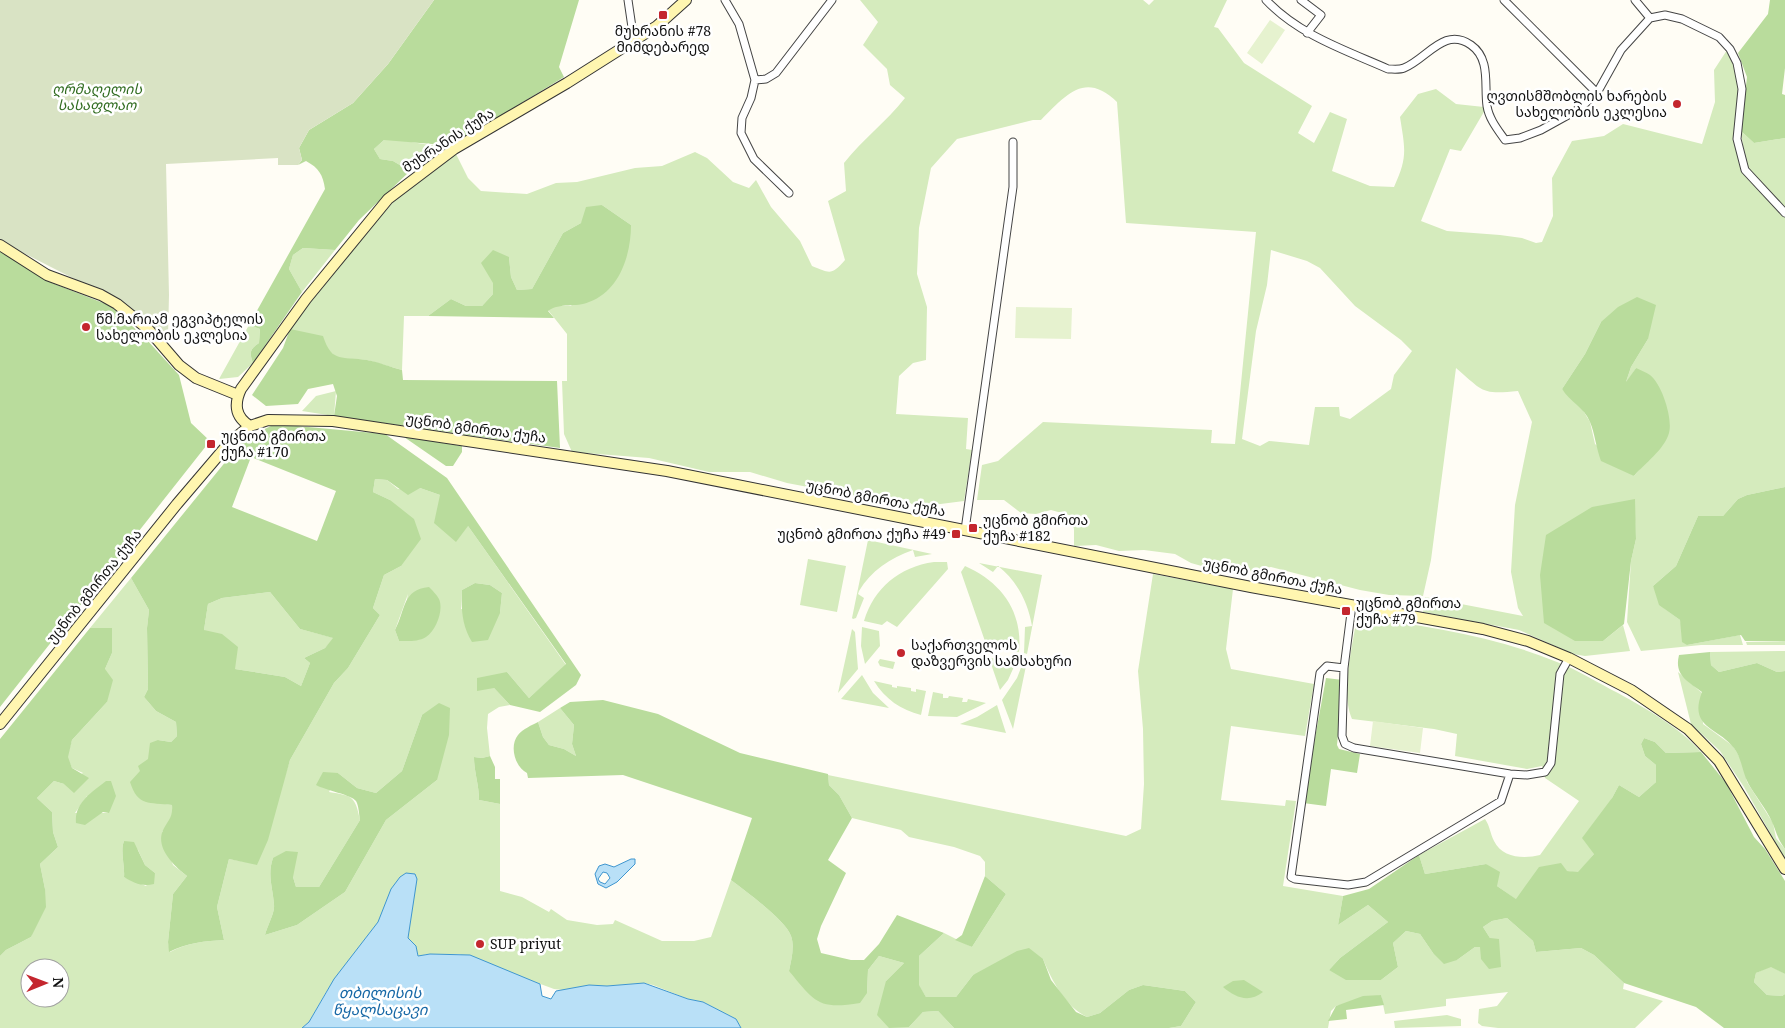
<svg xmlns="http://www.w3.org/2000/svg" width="1785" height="1028" viewBox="0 0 1785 1028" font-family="'Noto Serif','Noto Sans Georgian',serif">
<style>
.green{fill:#d5ebbd;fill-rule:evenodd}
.forest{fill:#b9dc9c;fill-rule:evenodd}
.cemetery{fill:#d9e3c4}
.pitch{fill:#e6f2cf}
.water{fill:#b9e0f7;stroke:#3f96cf;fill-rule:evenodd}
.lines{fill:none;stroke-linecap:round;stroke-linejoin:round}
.street-casing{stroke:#444;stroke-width:9}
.secondary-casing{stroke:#333;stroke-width:12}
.street{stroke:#fff;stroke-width:7}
.secondary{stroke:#fff6b0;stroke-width:10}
.poi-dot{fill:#c4262e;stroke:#fff;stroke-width:2}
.labels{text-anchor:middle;stroke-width:5;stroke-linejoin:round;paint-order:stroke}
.poi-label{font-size:14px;fill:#111;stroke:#fff;text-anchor:start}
.park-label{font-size:14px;font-style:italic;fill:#2f6b1f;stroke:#fff}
.street-label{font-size:14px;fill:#111;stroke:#fff}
.water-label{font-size:15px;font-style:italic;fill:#1768a6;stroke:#fff}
</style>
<rect width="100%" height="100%" fill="#fffdf5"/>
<!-- green -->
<path class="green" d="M860 0H1143L1149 5 1154 0H1227L1214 27 1218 28 1244 63 1312 106 1298 133 1314 143 1330 112 1347 119 1332 171 1370 186 1394 187C1408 157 1405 149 1400 117L1418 94 1436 89 1456 104 1484 107 1485 110 1461 151 1450 149 1421 221 1447 231 1500 235 1522 238 1536 243 1542 242 1553 216 1552 178 1572 141 1604 136 1623 124 1702 144 1715 102 1714 70 1727 50C1746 84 1740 125 1740 162L1785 213V487L1747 495 1738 499 1723 516H1698L1676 566 1653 586 1665 609 1680 620 1687 645 1740 635 1743 645H1701L1641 651 1627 622 1631 561 1636 539 1634 499 1603 641 1623 625 1630 651 1585 656 1573 654 1519 630 1423 612 1425 597 1523 616 1518 608 1511 572 1515 505 1532 422 1518 391C1481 395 1483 391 1456 368L1431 560 1423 596 1389 595 1360 590 1271 567 1230 574 1191 563 1175 554 1144 550 1119 551 1096 545 1074 546V529L1069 515 1051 510 1036 514 1021 513 1004 500H977L982 465 998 461 1043 422 1212 430 1211 443 1235 444 1256 232 1126 223 1117 102C1085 71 1066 95 1041 120H1033L957 139 931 168 919 228 917 274 927 307 926 360 913 363 899 376 896 414 968 418 966 449 972 450 964 501 917 507 903 499 887 502 787 483 750 472H709L649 458 572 452 564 434 562 381H567V334L548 310 554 306H571L631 225 602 205 581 223 563 233 532 289 517 290 511 277 509 257 493 283V294L482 306H466L451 299 428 316H404L402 370 367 360 338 358 327 349 290 329 358 240 399 196 456 154 468 178 481 191 527 194 556 183 577 182 635 168 662 166 695 152 707 158 733 182 749 188 756 180 771 207 800 241 812 266C830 273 831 276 845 260L828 201 846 191 844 163C863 139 886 122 905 98L890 85 887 69 863 45 878 22ZM1271 250 1307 261 1320 268 1355 306 1401 340 1412 351 1394 375 1391 389 1350 419 1340 416 1339 407H1315L1309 445 1269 441 1260 446 1242 439 1256 331 1267 285ZM1601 322 1648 339 1631 367 1625 385 1636 368 1645 463 1634 476 1595 444 1590 422 1581 407 1562 389 1585 354Z
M1741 131 1754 143 1785 138V207L1746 168Z
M393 139 448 148 410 171 393 161 380 159 374 149 384 140Z
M303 248 335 250 302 292 289 269 293 255Z
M249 325 260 329 259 343C250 349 249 352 253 363L238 377 219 379Z
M336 391 334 416 302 411 316 396Z
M375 479 387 480 398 489 420 488 440 495 468 526 566 665 529 698 507 672 494 688 510 705 499 707 488 714 487 728 490 756 482 758 474 757C474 772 479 784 479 800L500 804V891L522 897 549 912 551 909 567 920 597 925 613 924 615 920 662 941H694L711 937 731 880C745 891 786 920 791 936 795 947 791 960 789 971L867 993 868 970 879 956 904 963 886 981 909 1027 923 1012 938 1011 954 1028H741L736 1019 703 1002 688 999 653 985 644 983 607 986 589 985 563 990 554 989 459 954H426L420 957 415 951 416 946 408 938 410 923 372 930 326 992 309 1022 302 1028H0V956L6 950 31 937 45 889 40 864 58 847 53 832 52 812 37 798 54 781 64 784 83 773 72 768 67 757 72 740 107 702 105 669 112 653V629L90 628 131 578 149 610 147 628 148 689 144 697 156 711 176 722 177 736 171 742 158 740V803L172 805 173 816 162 832 173 865 187 876 173 894 168 942 170 952C186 943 206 941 224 940L217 907 229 859 257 864 290 760 334 683 348 668 380 615 373 608 384 575 401 566 390 500 373 492ZM475 583 490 585 502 593 500 613 461 609 462 590ZM408 594 399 641 395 630ZM422 715 437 780 386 820 345 892 297 925 265 935C267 926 275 913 274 905 273 888 267 875 273 858L293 877 296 887H319L360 820C355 796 353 796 329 792L338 773 357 788 376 793 402 771ZM87 796 109 813H75ZM124 841 138 850 145 865 155 873 146 886 124 877C125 866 120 851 124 841ZM30 968H60V998H30Z
M868 540 932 554 915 557 913 550C890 558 871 571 859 591L858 594 864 598 856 618 853 619 852 618Z
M808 559 846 566 837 612 800 605Z
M934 562H947L948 569 897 627 887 621 882 625 864 621C874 588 899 567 934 562Z
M979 563 1042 575 1027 654 1024 653 1025 627 1032 626C1028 602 1017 581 998 566L993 572Z
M965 566C1001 582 1023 611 1019 652L999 648 998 644 987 647 961 572Z
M1153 574 1233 589 1226 649 1231 669 1314 684 1305 736 1231 726 1221 800 1285 806 1286 800 1296 801 1283 886 1343 896 1338 925 1368 905 1388 922 1340 958 1329 970 1381 980 1398 967 1393 943 1406 931 1420 934 1433 953 1457 960 1475 947H1481L1490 938 1483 927 1492 921 1507 918 1533 941 1536 952 1581 948 1594 955 1624 983 1623 989 1663 1001 1635 1028H1498L1482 1026 1478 1023 1479 1009 1497 1006 1508 992 1446 999V1006L1385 1014 1381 995 1336 1006 1331 1011 1328 1028H1169L1181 1026 1196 1002 1185 991 1143 985 1129 990 1100 1013 1087 1017C1065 1006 1052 981 1043 959L973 975 956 997H926L919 986V956L944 933 972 947 1006 894 985 876V862L980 856 954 847 909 837 901 830 852 818 839 795 829 785 828 775 1126 836 1141 829 1144 784 1143 729 1138 671Z
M270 592 300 629 334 638 325 648 304 658 310 663 301 686 285 677 235 669 204 630 208 604 222 598Z
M1357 616C1425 626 1494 636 1557 662 1578 670 1598 683 1618 693 1648 710 1678 726 1701 752L1666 753 1655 742 1644 738 1641 744 1645 756 1656 765V782L1639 797 1619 785 1612 798 1594 854 1578 873 1567 871 1517 900 1497 886 1486 864 1425 874 1419 855 1485 819C1490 826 1490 833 1494 841 1502 858 1524 859 1540 855L1579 801 1545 778 1542 766 1527 769 1455 756 1457 734 1434 729 1352 719C1340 692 1353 645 1357 616Z
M862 627 879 631 880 646 865 664 861 646Z
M852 629 855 632 858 669 838 693Z
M1785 641V645H1747L1746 642Z
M1785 651V671L1777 672 1757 663 1719 672 1711 665 1710 652Z
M989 658 1017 660 1008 680 1000 690Z
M880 659 895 662 893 669 880 666 878 662Z
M1024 660 1027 661 1013 729 1002 700 1017 678Z
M1678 672 1702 693 1703 724 1733 746 1743 763 1747 782 1773 823 1776 838 1785 849V859L1744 787 1720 751 1691 724Z
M862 675 873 693 889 708 841 699Z
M874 681 892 685V687L897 688V686L911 688V691L916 692V689L926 691 921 715C901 710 885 699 874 681Z
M933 692 943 694V698H948L949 696 963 698 962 702H967L968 699 986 703 957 717 928 716Z
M997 705 1006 733 960 724 977 717Z
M560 708 574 725 572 744 576 756 564 749 549 745 543 737 538 722Z
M1771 966 1785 974V994L1782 996 1767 995 1754 982 1756 973Z
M1447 1015 1461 1019V1026L1395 1028 1394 1021Z"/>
<!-- forest -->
<path class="forest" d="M434 0H579L559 67 564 77 448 148 432 144 384 140 374 149 380 159 393 161 410 171 359 220 335 250 303 248 293 255 289 269 302 292 253 363C249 352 250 349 259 343L260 329 249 325 325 189C323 175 319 168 306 161L298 165 302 160 299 148 309 130 353 103 388 64Z
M1770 0H1785V68L1782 94 1785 95V138L1754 143 1741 131 1747 77 1738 53 1768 14Z
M602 205 631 225C631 254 620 291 589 302 576 308 560 302 548 311L554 318 428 316 451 299 466 306H482L493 294V283L481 263 493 250 509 257 511 277 517 290 532 289 563 233 581 223 586 207Z
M0 248 52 283 111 306 147 340 179 375 191 423 210 441 0 707Z
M1637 297 1656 305 1648 339 1631 367 1626 382 1636 368C1640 370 1646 372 1650 375 1662 384 1673 419 1669 433 1664 450 1645 463 1634 476L1601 461C1596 448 1595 434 1590 422 1584 407 1570 402 1562 389L1585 354 1601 322 1618 307Z
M290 329 323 336C332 364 343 356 367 360 379 362 390 367 402 370L403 380 557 381 560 448 334 416 337 396 333 384 308 389 298 404 266 406 252 395 283 348Z
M275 424 385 434 447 478 581 675 576 685 540 712 510 705 494 688 477 691V678L507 672 529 698 566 664 468 526 456 542 434 523 440 495 420 488 408 495 387 480 375 479 373 492 390 500 414 519 421 539 401 566 384 575 373 608 380 615 348 668 334 683 290 760 268 840 257 865 229 859 217 907 224 940C206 941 186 943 169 952L168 942 173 894 187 876C174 866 155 848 163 830 168 820 173 818 172 805 149 802 138 807 130 782L140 771 138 766 148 759 150 743 158 740 171 742 177 736 176 722 156 711 144 697 148 689 147 628 149 610 131 578 244 439ZM251 457 336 491 317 541 232 507ZM270 592 300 629 333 638 325 648 304 658 310 663 301 686 285 677 235 669 238 647 222 634 204 630 208 604 222 598Z
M404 437 462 446V452L453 466H446Z
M1785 487V641H1745L1741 635 1687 645 1682 642 1680 620 1659 605 1653 586 1676 566 1698 516H1723L1738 499 1747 495Z
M1635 499 1636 539 1631 561 1624 624 1603 641H1575L1544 623 1540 575 1546 535 1592 507Z
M475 583 490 585 502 593 500 613 488 640 472 642C462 626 461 609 462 590Z
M429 587C432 590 437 595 439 599 444 610 436 631 426 637 418 642 407 641 399 641L395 630C406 609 402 590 429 587Z
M90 628H112V653L105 669 113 680 107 702 72 740 68 757 72 768 89 778 74 793 64 784 54 781 37 798 52 812 53 832 58 847 40 864 45 889 46 907 31 937 6 950 0 956V739Z
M1710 652 1711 665 1719 672 1757 663 1777 672 1785 671V849C1777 838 1777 833 1772 822 1766 808 1755 796 1748 783 1742 771 1742 759 1734 748 1718 727 1688 728 1702 692 1687 681 1674 675 1679 655Z
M1326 678 1343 680 1337 745 1339 749 1360 754 1357 773 1331 769 1326 806 1303 803Z
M603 700 658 714 740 753 828 774 829 785 839 795 852 818 828 860 846 873 821 926 817 939 821 953 851 960H864L879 944 897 915 944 933 919 956V985L926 997H956L973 975 1017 951 1029 948 1043 959 1051 980 1076 1012 1087 1017 1100 1013 1129 990 1143 985 1185 991 1196 1002 1181 1026 1169 1028H954L938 1011 923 1012 909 1027 889 1028 877 1015 886 981 904 963 879 956 868 970 867 993 860 1003C818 1010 815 1002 789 971 791 960 795 947 791 936 786 920 745 891 731 880L752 818 623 775 528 778 527 773C515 767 509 746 518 735 523 729 532 725 538 722L543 737 549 745 564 749 576 756 572 744 574 725 560 708 570 702Z
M439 703 450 708 449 735 437 780 386 820 345 892 297 925 265 935C267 926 275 913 274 905 273 888 267 875 273 858L286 851 298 852 293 877 296 887H319L360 820C359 815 359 806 356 801 352 795 325 790 316 785L323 772 338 773 357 788 376 793 402 771 422 715Z
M1644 738 1655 742 1666 753 1701 752 1726 783 1754 837 1765 849 1785 881V974L1771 967 1756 973 1754 982 1767 995 1782 996 1785 994V1028H1724L1696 1007 1624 983 1594 955 1581 948 1536 952 1533 941 1507 918 1492 921 1483 927 1490 938 1499 939 1501 967 1489 969 1481 959 1480 947H1475L1457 960 1444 964 1433 953 1420 934 1406 931 1393 943 1398 967 1381 980H1346L1329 970 1340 958 1388 922 1368 905 1338 925 1343 896 1369 889 1419 855 1425 874 1486 864 1500 872 1497 886 1516 899 1539 867 1561 863 1567 871 1578 872 1594 854 1582 838 1612 798 1619 785 1639 797 1656 782V765L1645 756 1641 744Z
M490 756 495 767V779H500V804L479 800C479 784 474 772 474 757L482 758Z
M106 781H111L116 796 109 813 103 812 85 825 76 823C74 803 92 792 106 781Z
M124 841 134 842 145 865 155 873 154 884C142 887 134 883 124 877 125 866 120 851 124 841Z
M985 876 1006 894 972 947 955 940 962 935Z
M1244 980 1263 992C1249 1003 1236 998 1223 987L1233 981Z
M1381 995 1384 1005 1346 1010 1347 1019 1328 1021 1336 1006 1363 996Z"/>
<!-- cemetery -->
<path class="cemetery" d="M0 0H434L388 64 353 103 309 130 299 148 302 160 298 165H278V158L166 164 169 295 168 336 162 339 98 291 0 241Z"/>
<!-- pitch -->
<path class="pitch" d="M1270 20 1285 30 1262 64 1247 53Z
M1016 307 1072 308 1071 339 1015 338Z
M1373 721 1423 728 1420 753 1370 746Z"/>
<!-- water -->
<path class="water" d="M631 859H635V864L617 882 606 888 598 884 595 874 599 866 605 864 614 867ZM603 872 607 873 610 878 605 884 600 882 598 879Z
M406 873 415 874 417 879 408 938 416 946 418 956 430 954 470 955 540 984 542 996 551 999 556 991 589 985 607 986 644 983 688 999 703 1002 736 1019 741 1028H302L309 1022 334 979 378 922 391 889 400 877Z"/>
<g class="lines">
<defs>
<path id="street" d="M628 0 634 41
M725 0 739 24 755 80 751 98 742 118 741 133 754 159 789 193
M1266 0C1299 35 1345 50 1388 69 1393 69 1399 70 1404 68 1427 59 1444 26 1471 45 1491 59 1484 85 1487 106 1489 119 1498 130 1505 140L1520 138 1541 130 1579 109 1597 93 1621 50 1650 18 1665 15 1682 19 1719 37 1730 49 1737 63 1742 89 1737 139 1745 170 1785 213
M1301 0 1321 15 1307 33
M1504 0 1597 93
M1635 0 1650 18
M755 80 766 79 776 73 832 0
M965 530 1013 187V142
M1352 605 1344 668 1342 736 1345 744 1354 748 1510 774 1527 775 1545 772 1551 763 1560 674 1569 658
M1344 668 1327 666 1320 673 1291 877 1295 879 1348 885 1366 882 1501 801 1510 774"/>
<path id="secondary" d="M0 245 47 275 101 295 117 304 148 329 179 365 196 378 238 395
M250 426C235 417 234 404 241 389L306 299 388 199 454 149 567 83 657 26 686 0
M0 724 177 504 229 443 250 426 268 420 333 421 667 471 1251 587 1483 629 1528 641 1569 658 1631 690 1688 729 1719 761 1785 869"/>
</defs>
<!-- street casing -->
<use href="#street" class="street-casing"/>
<!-- secondary casing -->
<use href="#secondary" class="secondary-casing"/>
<!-- street -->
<use href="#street" class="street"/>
<!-- secondary -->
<use href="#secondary" class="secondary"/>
</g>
<!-- markers -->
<g class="poi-dot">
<rect x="658" y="10" width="10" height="10" rx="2.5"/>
<circle cx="1677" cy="104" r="5"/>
<circle cx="86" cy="327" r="5"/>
<rect x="206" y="439" width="10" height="10" rx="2.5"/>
<rect x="968" y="523" width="10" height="10" rx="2.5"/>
<rect x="951" y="529" width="10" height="10" rx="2.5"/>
<rect x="1341" y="606" width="10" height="10" rx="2.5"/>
<circle cx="901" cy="653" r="5"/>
<circle cx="480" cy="944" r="5"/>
</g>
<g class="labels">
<!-- poi labels -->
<g class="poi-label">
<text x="663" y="36" text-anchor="middle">მუხრანის #78<tspan x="663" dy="16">მიმდებარედ</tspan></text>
<text x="1667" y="101" text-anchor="end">ღვთისმშობლის ხარების<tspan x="1667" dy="16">სახელობის ეკლესია</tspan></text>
<text x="96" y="324">წმ.მარიამ ეგვიპტელის<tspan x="96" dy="16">სახელობის ეკლესია</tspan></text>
<text x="221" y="441">უცნობ გმირთა<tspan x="221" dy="16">ქუჩა #170</tspan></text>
<text x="983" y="525">უცნობ გმირთა<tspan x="983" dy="16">ქუჩა #182</tspan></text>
<text x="946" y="539" text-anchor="end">უცნობ გმირთა ქუჩა #49</text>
<text x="1356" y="608">უცნობ გმირთა<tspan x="1356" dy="16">ქუჩა #79</tspan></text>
<text x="911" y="650">საქართველოს<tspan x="911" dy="16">დაზვერვის სამსახური</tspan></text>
<text x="490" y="949">SUP priyut</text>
</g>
<!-- park labels -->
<g class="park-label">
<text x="97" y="94">ღრმაღელის<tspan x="97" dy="16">სასაფლაო</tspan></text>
</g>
<!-- street labels -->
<g class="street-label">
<text transform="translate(448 140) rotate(-33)" y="5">მუხრანის ქუჩა</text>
<text transform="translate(476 428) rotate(8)" y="5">უცნობ გმირთა ქუჩა</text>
<text transform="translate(876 498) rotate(11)" y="5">უცნობ გმირთა ქუჩა</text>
<text transform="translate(1273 576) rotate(11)" y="5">უცნობ გმირთა ქუჩა</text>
<text transform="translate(94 586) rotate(-51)" y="5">უცნობ გმირთა ქუჩა</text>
</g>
<!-- water labels -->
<g class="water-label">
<text x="380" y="998">თბილისის<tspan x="380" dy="17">წყალსაცავი</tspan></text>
</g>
</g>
<!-- north arrow -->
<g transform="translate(45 983) rotate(89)"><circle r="24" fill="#ffffff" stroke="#a0a0a0"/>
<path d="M0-4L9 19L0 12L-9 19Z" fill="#c4262e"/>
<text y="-8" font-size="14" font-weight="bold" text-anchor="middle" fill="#111111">N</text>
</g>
</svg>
